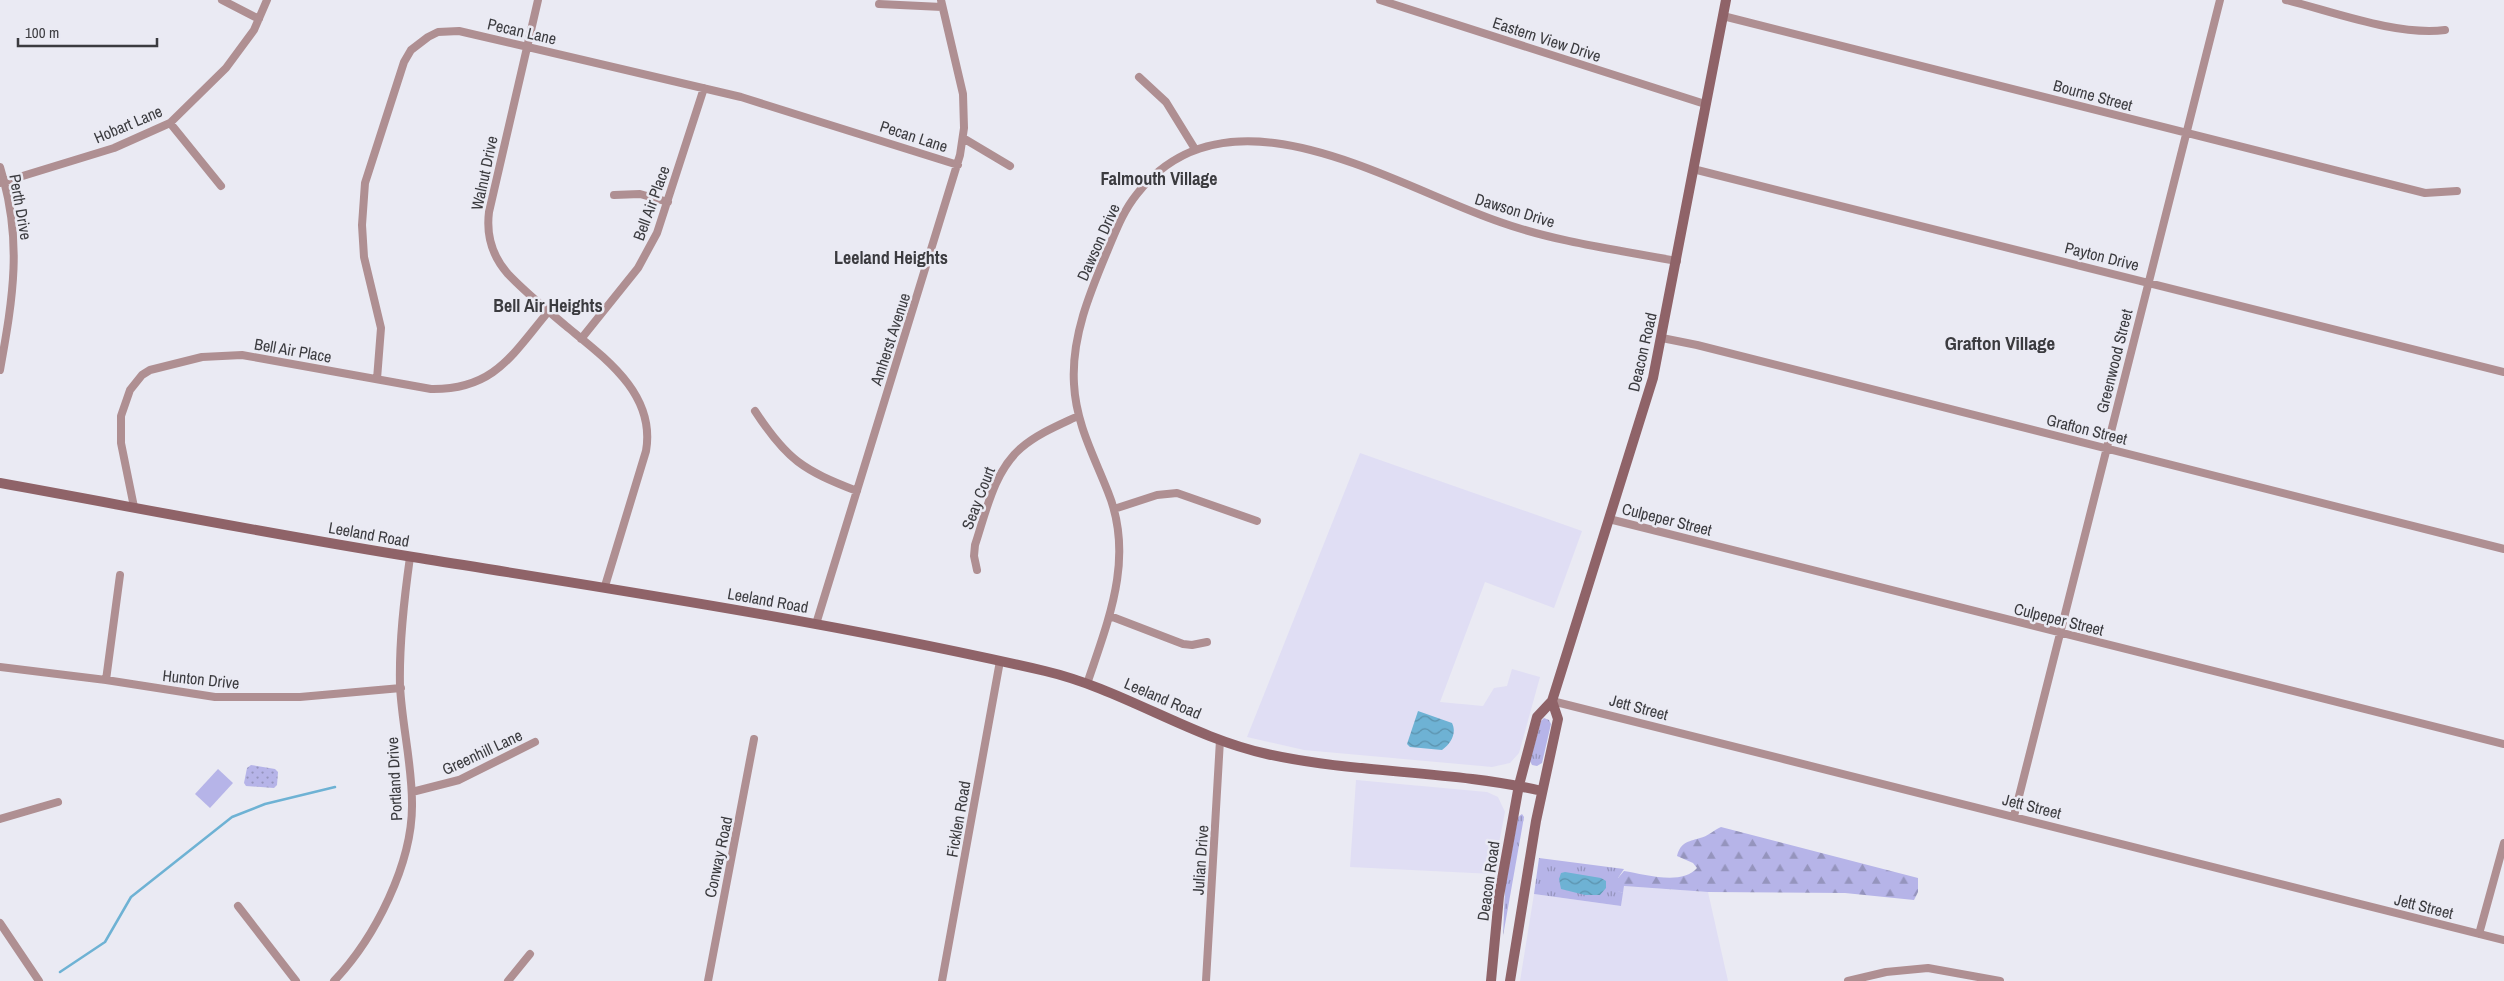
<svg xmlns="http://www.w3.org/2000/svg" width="2504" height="981" viewBox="0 0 2504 981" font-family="'Archivo Narrow',sans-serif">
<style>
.commercial{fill:#e0def4}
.grass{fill:url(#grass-tufts)}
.forest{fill:url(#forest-firs)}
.park{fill:url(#park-dots)}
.pitch{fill:#b6b4e8}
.water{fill:url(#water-waves)}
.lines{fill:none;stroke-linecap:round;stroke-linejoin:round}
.stream{stroke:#6eb2d4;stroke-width:2.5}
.minor{stroke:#af8f92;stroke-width:8}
.secondary{stroke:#8f6368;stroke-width:10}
.labels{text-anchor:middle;stroke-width:5;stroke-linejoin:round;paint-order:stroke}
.street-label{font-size:16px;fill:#3b3b3f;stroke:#eaeaf3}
.neighbourhood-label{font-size:18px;font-weight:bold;fill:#3b3b3f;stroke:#eaeaf3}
.quarter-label{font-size:19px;font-weight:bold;fill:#3b3b3f;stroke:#eaeaf3}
</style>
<defs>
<pattern id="grass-tufts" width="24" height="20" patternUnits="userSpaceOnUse" patternTransform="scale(1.25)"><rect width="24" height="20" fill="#b6b4e8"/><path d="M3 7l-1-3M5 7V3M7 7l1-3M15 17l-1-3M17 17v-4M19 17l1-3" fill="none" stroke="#9594bd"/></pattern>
<pattern id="forest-firs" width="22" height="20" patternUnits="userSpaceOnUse" patternTransform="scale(1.25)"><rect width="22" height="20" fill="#b6b4e8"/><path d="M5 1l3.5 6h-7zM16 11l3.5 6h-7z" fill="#9594bd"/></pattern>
<pattern id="park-dots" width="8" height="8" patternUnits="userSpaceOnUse" patternTransform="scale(1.25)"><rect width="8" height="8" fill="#b6b4e8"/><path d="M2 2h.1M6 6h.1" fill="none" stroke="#9594bd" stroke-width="1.8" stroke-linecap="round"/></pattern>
<pattern id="water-waves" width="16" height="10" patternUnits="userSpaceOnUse" patternTransform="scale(1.25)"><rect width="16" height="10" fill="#6eb2d4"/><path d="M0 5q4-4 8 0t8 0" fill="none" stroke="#5c92ad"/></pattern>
</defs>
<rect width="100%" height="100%" fill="#eaeaf3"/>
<!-- commercial -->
<path class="commercial" d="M1360 453 1582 531 1554 608 1485 582 1440 702 1483 706 1494 688 1507 686 1512 669 1540 677 1519 753 1510 763 1492 767 1304 750 1247 737Z
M1356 780 1487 792 1498 797 1505 812 1493 874 1350 867Z
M1624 886 1708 892 1728 981H1520L1534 894 1621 906Z"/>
<!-- grass -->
<path class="grass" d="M1544 718 1549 720 1551 724 1542 763 1537 766 1532 765 1530 761 1541 721Z
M1522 814 1524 817 1503 936 1505 888 1518 817Z
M1539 858 1624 869 1618 878V891L1623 893 1621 906 1534 894Z"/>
<!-- forest -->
<path class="forest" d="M1721 827 1918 878V892L1914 900 1845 893 1708 892 1624 886 1623 893 1617 891 1618 878 1624 871C1644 874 1682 886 1697 868L1693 863 1677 856C1681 842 1687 842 1700 838 1707 837 1714 830 1721 827Z"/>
<!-- park -->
<path class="park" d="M251 765 275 769 278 772 277 785 274 788 246 786 244 783 247 768Z"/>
<!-- pitch -->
<path class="pitch" d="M218 769 233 783 210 808 195 794Z"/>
<!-- water -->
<path class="water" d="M1418 711 1452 723C1457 733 1451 744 1442 750L1410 747 1407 744Z
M1565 872 1601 878 1606 881V888L1600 895H1585L1561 889 1559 879 1561 873Z"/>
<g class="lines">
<!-- stream -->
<path class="stream" d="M60 972 105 942 131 897 232 817 265 804 335 787"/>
<!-- minor -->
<path class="minor" d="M222 0 259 19
M538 0 489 212C486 236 492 256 508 274 526 293 546 309 566 326 605 358 656 394 646 451L605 586
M1380 0 1705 104
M2286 0C2334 12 2397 36 2445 30
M879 4 942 7
M1723 16 2425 193 2457 191
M1139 77 1166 102 1195 149
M170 123 221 186
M963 138 1010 166
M0 167C23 239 13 298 0 370
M1693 169 2504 372
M0 183 114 148 170 123 226 68 254 30 267 0
M614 195 640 194 668 202
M1662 338 1697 345 2504 549
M581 339 638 268 657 233 704 88
M377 379 381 328 364 257 362 225 365 183 404 62 411 50 428 37 438 32 459 31 741 97 958 165
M755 411C787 460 803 470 857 491
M134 507 121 443V416L130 390 142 375 150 370 202 357 242 355 431 389C494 390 512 355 548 312
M1114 509 1157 495 1177 493 1257 521
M1609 519 2504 744
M977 570 974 556 975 545C986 512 994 471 1021 448 1037 434 1059 425 1078 416
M1110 616 1183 644 1192 645 1207 642
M816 624 960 155 964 128 963 94 941 0
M0 667 106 680 215 697H300L401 688
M106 680 120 575
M1087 684C1108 621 1135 558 1108 492 1094 456 1076 424 1074 384 1071 336 1091 290 1109 247 1117 228 1124 210 1137 194 1228 77 1394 186 1500 222 1556 242 1618 250 1677 261
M1552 701 2504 940
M412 792 459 780 535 742
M2014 816 2220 0
M0 819 58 802
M238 906 296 981
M0 923 39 981
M2479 934 2504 843
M334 981C375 938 413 863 412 803 412 764 402 725 400 686 399 642 404 600 410 557
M508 981 530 954
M708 981 754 739
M942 981 1000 661
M1206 981 1220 740
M1848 981 1886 972 1928 968 2000 981"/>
<!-- secondary -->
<path class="secondary" d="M0 483C138 508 275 535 413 557 624 591 836 623 1045 671 1122 689 1190 737 1267 754 1357 774 1452 770 1542 791
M1491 981 1499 896 1519 785 1537 717 1552 701 1653 378 1726 0
M1510 981 1536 821 1558 719 1552 701"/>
</g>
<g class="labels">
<!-- street labels -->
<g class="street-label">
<text transform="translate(522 31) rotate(13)" y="6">Pecan Lane</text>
<text transform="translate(1547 39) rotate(18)" y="6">Eastern View Drive</text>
<text transform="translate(2093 95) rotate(15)" y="6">Bourne Street</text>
<text transform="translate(128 124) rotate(-23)" y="6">Hobart Lane</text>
<text transform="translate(914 136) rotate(18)" y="6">Pecan Lane</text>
<text transform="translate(484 173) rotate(-78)" y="6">Walnut Drive</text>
<text transform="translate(651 203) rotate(-70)" y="6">Bell Air Place</text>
<text transform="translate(21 207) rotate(80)" y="6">Perth Drive</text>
<text transform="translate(1515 210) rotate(17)" y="6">Dawson Drive</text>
<text transform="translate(1098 242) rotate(-66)" y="6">Dawson Drive</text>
<text transform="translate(2102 256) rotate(14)" y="6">Payton Drive</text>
<text transform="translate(890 339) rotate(-72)" y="6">Amherst Avenue</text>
<text transform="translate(293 350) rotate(10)" y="6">Bell Air Place</text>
<text transform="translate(1642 352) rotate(-77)" y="6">Deacon Road</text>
<text transform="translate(2114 361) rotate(-76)" y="6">Greenwood Street</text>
<text transform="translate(2087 429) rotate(14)" y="6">Grafton Street</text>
<text transform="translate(978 498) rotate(-69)" y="6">Seay Court</text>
<text transform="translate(1667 519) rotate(14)" y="6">Culpeper Street</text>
<text transform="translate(369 534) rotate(10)" y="6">Leeland Road</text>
<text transform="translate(768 600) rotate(10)" y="6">Leeland Road</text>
<text transform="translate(2059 619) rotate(14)" y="6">Culpeper Street</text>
<text transform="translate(201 679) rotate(6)" y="6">Hunton Drive</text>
<text transform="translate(1163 698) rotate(23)" y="6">Leeland Road</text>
<text transform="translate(1639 707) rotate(15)" y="6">Jett Street</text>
<text transform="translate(482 752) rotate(-25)" y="6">Greenhill Lane</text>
<text transform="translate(394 779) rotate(-93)" y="6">Portland Drive</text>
<text transform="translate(2032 806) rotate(14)" y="6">Jett Street</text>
<text transform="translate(958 819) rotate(-80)" y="6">Ficklen Road</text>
<text transform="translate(718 857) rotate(-78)" y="6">Conway Road</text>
<text transform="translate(1200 860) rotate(-86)" y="6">Julian Drive</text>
<text transform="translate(1488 881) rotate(-82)" y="6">Deacon Road</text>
<text transform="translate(2424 906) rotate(14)" y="6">Jett Street</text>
</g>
<!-- neighbourhood labels -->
<g class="neighbourhood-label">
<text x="1159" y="185">Falmouth Village</text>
<text x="891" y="264">Leeland Heights</text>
<text x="548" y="312">Bell Air Heights</text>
</g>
<!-- quarter labels -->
<g class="quarter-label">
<text x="2000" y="350">Grafton Village</text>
</g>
</g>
<!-- scale -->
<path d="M18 38v8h139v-8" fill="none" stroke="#3b3b3f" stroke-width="2.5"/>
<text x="25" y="38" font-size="15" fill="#3b3b3f" stroke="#eaeaf3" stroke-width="4" paint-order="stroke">100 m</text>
</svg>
